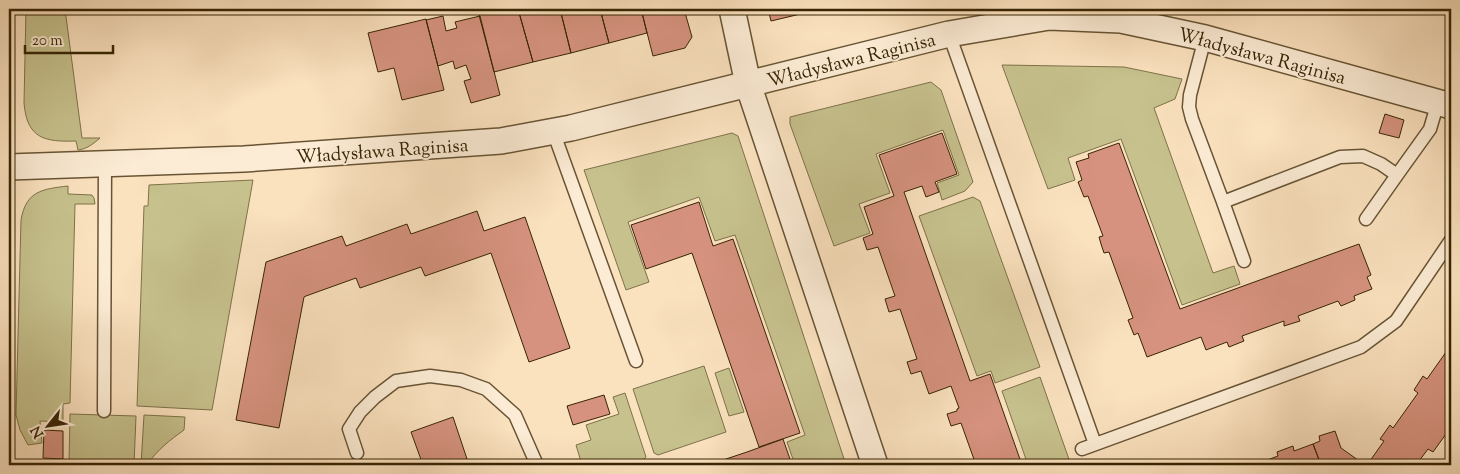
<svg xmlns="http://www.w3.org/2000/svg" width="1460" height="474" viewBox="0 0 1460 474" font-family="'Sorts Mill Goudy',serif">
<style>
.green{fill:#c6c18d;stroke:#7e7249}
.building{fill:#d6927f;stroke:#372405}
.lines{fill:none;stroke-linecap:round;stroke-linejoin:round}
.lane-casing{stroke:#685434;stroke-width:15}
.street-casing{stroke:#685434;stroke-width:28}
.lane{stroke:#fcecd5;stroke-width:12}
.street{stroke:#fcecd5;stroke-width:25}
.labels{text-anchor:middle;stroke-width:4;stroke-linejoin:round;paint-order:stroke}
.street-label{font-size:19px;fill:#372405;stroke:#fcecd5}
</style>
<rect width="100%" height="100%" fill="#fbe2bf"/>
<filter id="stains"><feTurbulence type="fractalNoise" baseFrequency=".004" numOctaves="4"/><feColorMatrix values="0 0 0 0 .2 0 0 0 0 .09 0 0 0 0 .02 0 0 0 .5 -.17"/></filter>
<radialGradient id="worn" r=".72"><stop offset=".6" stop-color="#630" stop-opacity="0"/><stop offset="1" stop-color="#630" stop-opacity=".3"/></radialGradient>
<!-- green -->
<path class="green" d="M26 9H65L82 138H100C93 144 87 149 78 150L76 141C45 142 27 139 24 103Z
M1002 65 1124 67 1182 79 1175 99 1154 108 1213 273 1234 266 1240 284 1182 305 1121 139 1068 158 1075 180 1048 189Z
M931 82 941 90 973 182 965 191 942 200 937 183 959 175 943 130 876 154 890 193 859 204 870 233 834 246 790 124V117Z
M732 133 738 136 846 465H795L787 442 805 435 735 235 715 241 699 197 628 222 649 282 626 290 584 170Z
M253 180 212 410 137 406 144 206H148L149 185Z
M68 186V194L92 195 94 198 95 204H75L70 403 63 404V422L40 421 42 443 28 445 20 430 16 415 21 220C26 191 42 189 68 186Z
M973 197 980 201 1040 367 995 383 991 371 977 376 919 216Z
M704 366 726 432 658 455 654 453 633 389Z
M729 368 744 412 729 416 715 373Z
M1040 377 1071 465H1028L1002 391Z
M625 393 646 457C636 470 598 465 582 465L576 445 591 440 586 425 619 414 613 397Z
M70 414 136 416 134 465H69Z
M144 415 185 417 184 430C170 440 157 450 147 465H141Z"/>
<!-- building -->
<path class="building" d="M504 9H518L533 62 494 72 479 15Z
M518 9H560L571 53 533 62Z
M560 9H600L609 43 571 53Z
M600 9H641L647 33 609 43Z
M641 9H684L692 37 685 48 653 56Z
M768 9H814L815 12 813 11 771 21Z
M443 16 446 31 457 28 455 22 480 16 500 95 471 103 464 81 471 79 466 65 455 69 453 61 438 66 426 20Z
M426 19 444 90 402 100 394 68 378 72 368 33Z
M1385 114 1404 120 1399 138 1379 133Z
M942 133 957 174 935 182 939 192 926 197 922 186 904 192 970 381 990 374 1022 465H976L961 423 951 426 947 414 957 411V409L959 408 951 386 929 394 921 371 911 374 907 362 917 359 900 309 889 312 885 299 895 296 878 247 867 250 863 238 873 234 864 207 894 196 879 155Z
M1119 143 1180 309 1359 244 1371 275 1367 277 1372 289 1354 296 1355 300 1341 306 1338 301 1298 316 1300 321 1284 326V321L1242 336 1244 341 1229 347 1227 342 1206 350 1201 337 1147 357 1138 333 1134 335 1128 320 1133 318 1109 252 1104 253 1101 244 1099 237 1103 236 1088 196 1084 197 1078 182 1082 180 1076 162 1089 158 1088 154Z
M699 202 713 246 733 239 800 433 759 447 692 253 646 269 631 225Z
M477 211 484 231 525 217 570 348 529 362 491 253 425 276 421 267 360 288 356 278 306 296 304 297 279 428 236 420 266 262 342 236 346 246 407 224 411 234Z
M1451 345V415L1449 419 1451 420V427L1433 452 1428 449 1416 465H1367L1384 441 1380 439 1390 425 1393 428 1418 393 1414 390 1423 376 1427 379Z
M604 395 610 414 573 425 567 406Z
M453 417 469 465H423L411 432Z
M44 430 63 431V459L43 458Z
M1335 431 1341 448 1365 465H1321L1313 444 1320 441 1319 436Z
M783 439 792 465H708L747 452Z
M1313 444 1321 465H1254L1278 456 1277 452 1293 446 1294 451Z"/>
<g class="lines">
<defs>
<path id="lane" d="M949 34 1095 444
M1205 38 1190 95 1189 107 1192 119 1223 202 1340 157 1363 156 1381 164 1397 175 1430 129 1438 102
M553 131 636 361
M1223 202 1244 261
M1366 219 1397 175
M104 411 105 164
M1082 449 1361 347 1396 321 1451 240
M357 453 349 429 360 412 375 397 396 381 430 376 461 380 486 389 515 415 537 465"/>
<path id="street" d="M732 9 748 84 875 465
M9 167 244 159 501 141 571 128 949 34 1049 17 1121 20 1205 38 1451 106"/>
</defs>
<!-- lane casing -->
<use href="#lane" class="lane-casing"/>
<!-- street casing -->
<use href="#street" class="street-casing"/>
<!-- lane -->
<use href="#lane" class="lane"/>
<!-- street -->
<use href="#street" class="street"/>
</g>
<g class="labels">
<!-- street labels -->
<g class="street-label">
<text transform="translate(1262 55) rotate(15)" y="7">Władysława Raginisa</text>
<text transform="translate(851 59) rotate(-14)" y="7">Władysława Raginisa</text>
<text transform="translate(382 150) rotate(-4)" y="7">Władysława Raginisa</text>
</g>
</g>
<!-- margin -->
<rect width="1460" height="474" fill="none" stroke="#fbe2bf" stroke-width="30"/>
<rect x="10" y="10" width="1440" height="454" fill="none" stroke="#372405" stroke-width="2.5"/>
<rect x="15" y="15" width="1430" height="444" fill="none" stroke="#372405"/>
<!-- north arrow -->
<g transform="translate(48 426) rotate(240)" stroke="#fcecd5" stroke-width="4" paint-order="stroke">
<path d="M0-4L9 19L0 12L-9 19Z" fill="#372405"/>
<text y="-8" font-size="14" font-weight="bold" text-anchor="middle" fill="#372405">N</text>
</g>
<!-- scale -->
<path d="M25 45v8h88v-8" fill="none" stroke="#372405" stroke-width="2.5"/>
<text x="32" y="45" font-size="15" fill="#372405" stroke="#fcecd5" stroke-width="4" paint-order="stroke">20 m</text>
<rect width="100%" height="100%" filter="url(#stains)"/>
<rect width="100%" height="100%" fill="url(#worn)"/>
</svg>
